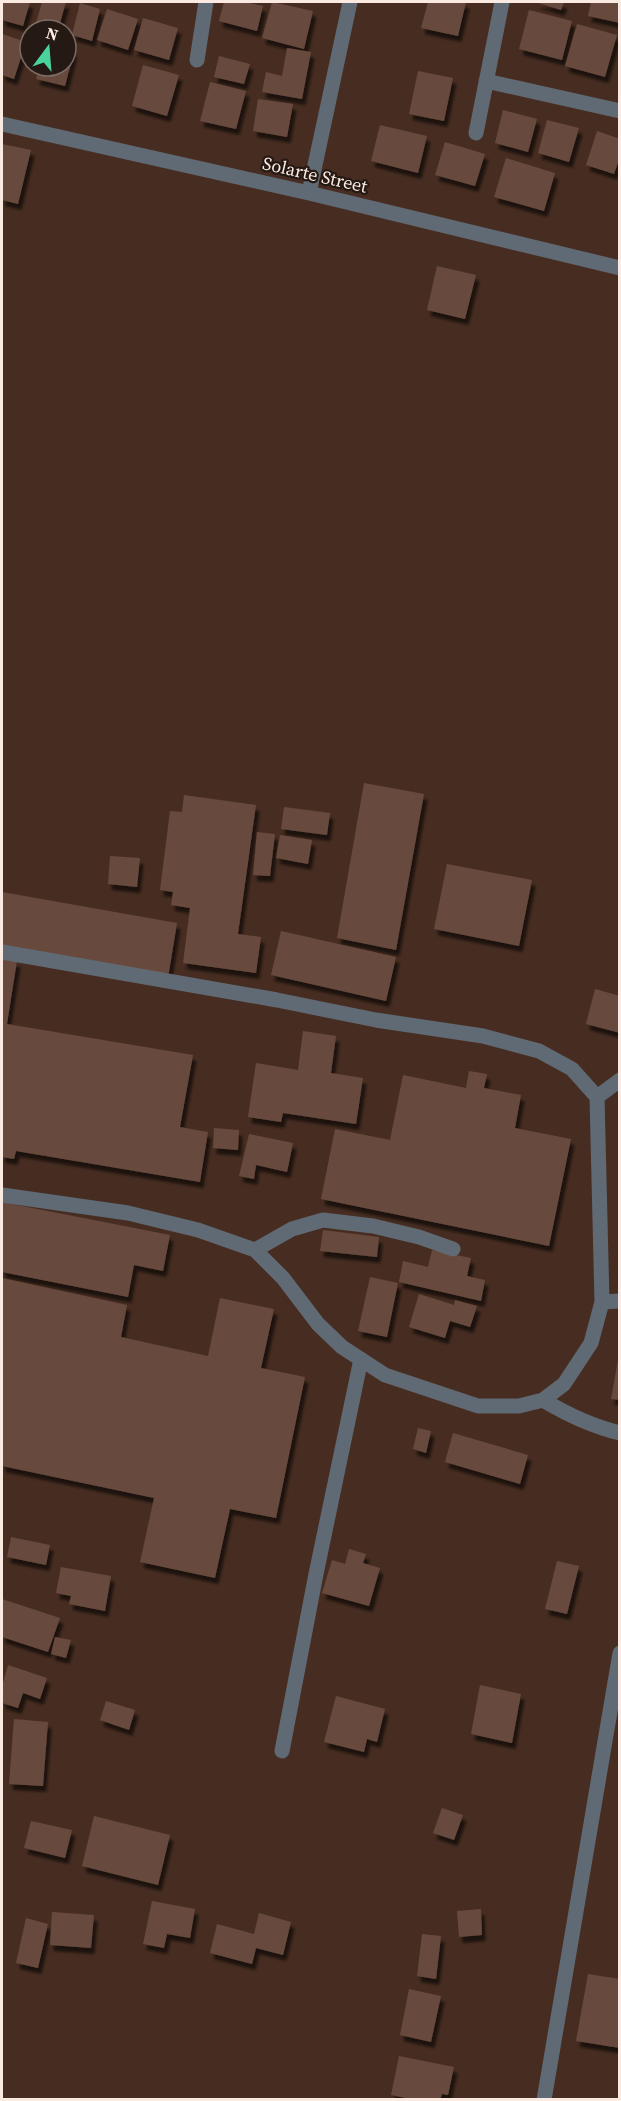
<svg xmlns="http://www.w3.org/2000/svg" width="621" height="2101" viewBox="0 0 621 2101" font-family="'Source Serif 4',serif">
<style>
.building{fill:#674a3d;filter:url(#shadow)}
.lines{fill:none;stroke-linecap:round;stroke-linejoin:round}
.minor{stroke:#606a74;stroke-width:15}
.labels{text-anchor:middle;stroke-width:4.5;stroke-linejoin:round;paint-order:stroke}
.street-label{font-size:18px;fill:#fbeae2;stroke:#251913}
</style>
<defs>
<filter id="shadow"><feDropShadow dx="3.5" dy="6" stdDeviation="1.5" flood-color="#0009"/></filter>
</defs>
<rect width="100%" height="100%" fill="#472d21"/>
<!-- building -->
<path class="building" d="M2 2H30L23 26 2 20Z
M42 2H66L58 30H34Z
M224 2H245L263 6 257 31 219 21Z
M272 2 313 11 304 49 262 38Z
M428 2H466L458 36 421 28Z
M535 2H564L561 10Z
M591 2H620V23L588 16Z
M80 3 100 9 92 41 72 35Z
M107 9 138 19 128 50 97 40Z
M529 10 572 21 562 60 519 49Z
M143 18 178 28 169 60 134 50Z
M577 24 617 35 605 77 565 66Z
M2 34 26 42 14 79 2 75Z
M287 48 311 52 302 99 262 92 266 72 282 76Z
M66 49 74 51 65 86 36 79 40 66H66Z
M219 56 250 64 244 84 214 77Z
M143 65 179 75 167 116 132 106Z
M418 71 453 78 444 121 409 114Z
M210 82 246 91 236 129 200 121Z
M258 99 293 104 287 137 253 131Z
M503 110 537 119 528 152 495 143Z
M547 120 579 128 569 162 538 153Z
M380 125 427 136 418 173 371 161Z
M597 131 620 139V157L614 174 586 165Z
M445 142 485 154 475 186 435 175Z
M2 144 31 150 18 204 2 200Z
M506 158 555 173 544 211 494 197Z
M437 266 476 275 465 319 427 310Z
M364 783 424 794 396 950 337 938Z
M184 795 256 805 238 934 261 937 256 973 183 963 190 908 171 905 173 892 160 890 170 811 182 812Z
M284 807 330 813 327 835 281 829Z
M257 832 275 834 270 876 253 875Z
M280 835 312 840 308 864 276 858Z
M110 856 140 858 137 887 108 884Z
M447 864 532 880 519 946 434 929Z
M2 892 177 923 168 978 2 949Z
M281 931 396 957 386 1001 271 975Z
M2 959 17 961 7 1024 193 1055 180 1127 208 1132 200 1182 16 1151 14 1159 2 1157Z
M595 989 620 996V1033L586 1024Z
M303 1031 336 1036 331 1073 363 1078 356 1124 283 1113 281 1122 248 1117 256 1063 298 1070Z
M469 1071 487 1074 484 1088 521 1095 515 1128 571 1139 549 1246 321 1199 335 1129 390 1140 403 1075 466 1088Z
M214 1128 239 1130 238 1150 213 1148Z
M249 1134 293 1143 287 1172 256 1165 254 1179 239 1176Z
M2 1202 170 1235 163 1271 134 1265 128 1297 2 1272Z
M323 1230 379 1237 377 1257 320 1251Z
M432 1250 471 1258 467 1276 485 1280 481 1301 399 1282 403 1261 428 1267Z
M370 1277 398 1283 387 1337 358 1331Z
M2 1278 127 1305 121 1337 208 1356 220 1298 274 1309 261 1368 305 1377 276 1518 230 1509 215 1578 140 1562 154 1498 2 1466Z
M419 1294 454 1305 455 1300 477 1306 470 1327 450 1321 445 1338 409 1327Z
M618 1360H620V1400L611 1399Z
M418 1428 431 1431 426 1453 413 1449Z
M453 1433 528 1455 520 1484 445 1462Z
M11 1537 50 1545 46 1565 7 1557Z
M349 1549 366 1554 363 1563 380 1568 369 1606 322 1593 332 1560 345 1564Z
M557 1561 579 1566 567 1614 545 1609Z
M61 1567 111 1576 105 1611 69 1604 71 1596 56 1593Z
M2 1599 60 1618 48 1652 2 1637Z
M55 1637 71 1640 66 1658 51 1654Z
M8 1665 47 1678 40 1699 23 1693 18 1708 2 1703V1686Z
M480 1685 521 1694 512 1743 471 1734Z
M336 1696 385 1709 377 1742 367 1739 364 1752 324 1742Z
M106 1701 135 1710 129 1730 100 1720Z
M14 1719 48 1722 43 1786 9 1784Z
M442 1808 463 1815 454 1840 433 1833Z
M94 1816 170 1835 158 1885 82 1866Z
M31 1821 72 1830 65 1858 24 1848Z
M152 1901 195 1909 190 1938 167 1934 164 1948 143 1944Z
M481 1909 482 1935 459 1937 457 1911Z
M52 1912 94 1915 91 1948 50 1945Z
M259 1913 291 1922 283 1955 256 1948 252 1964 210 1953 217 1924 254 1934Z
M26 1918 48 1924 38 1968 16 1963Z
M422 1934 441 1936 436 1979 417 1976Z
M588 1974 620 1979V2048L576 2041Z
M409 1989 441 1996 431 2042 400 2035Z
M399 2056 454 2067 448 2095 442 2094 440 2100H415L391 2095Z"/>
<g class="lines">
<!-- minor -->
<path class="minor" d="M197 60 206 2
M486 81 620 111
M2 124 309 193 620 268
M476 133 502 2
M309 193 350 2
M2 952 277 1000 376 1020 483 1036 539 1051 572 1069 597 1097 602 1302 591 1343 564 1384 543 1400 519 1406H478L385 1375 342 1347 318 1324 283 1278 255 1250 198 1230 128 1213 2 1195
M597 1097 620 1080
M255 1250 292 1229 323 1220 373 1226 419 1237 453 1249
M602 1302 620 1301
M543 1400C568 1415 591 1426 620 1433
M282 1751 316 1574 361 1359
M544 2100 620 1653"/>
</g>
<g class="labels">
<!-- street labels -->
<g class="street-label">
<text transform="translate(315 175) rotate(13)" y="6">Solarte Street</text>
</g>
</g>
<!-- border -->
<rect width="621" height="2101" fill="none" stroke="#fbeae2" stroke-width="6"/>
<!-- north arrow -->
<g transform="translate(48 48) rotate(16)"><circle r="28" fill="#251913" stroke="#7b6d66" stroke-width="1.5"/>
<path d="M0-4.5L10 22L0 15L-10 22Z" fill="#4ad49c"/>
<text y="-9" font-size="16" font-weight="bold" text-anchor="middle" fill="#fbeae2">N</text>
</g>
</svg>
